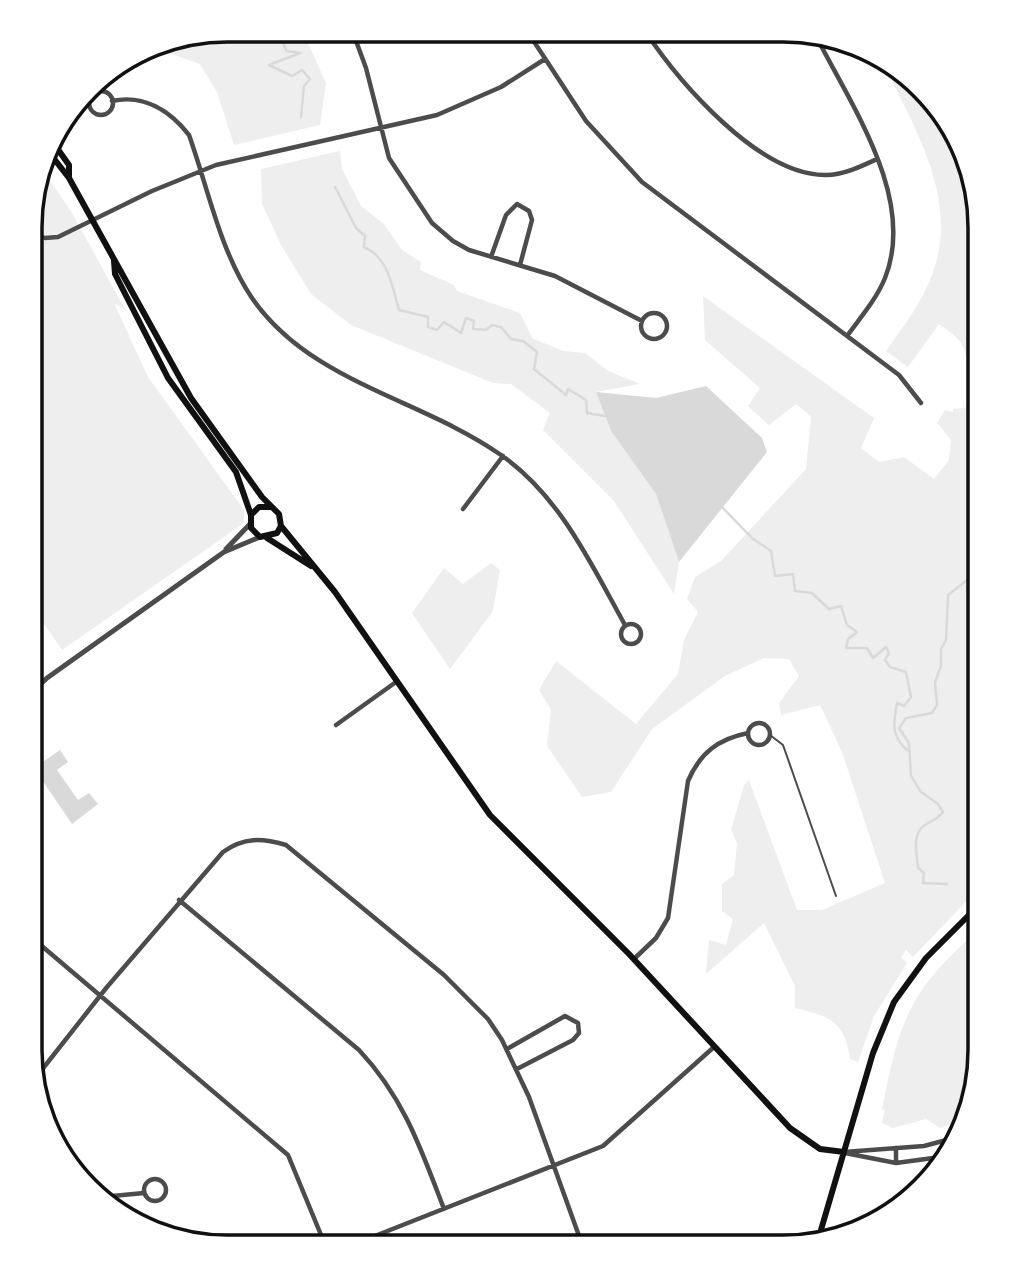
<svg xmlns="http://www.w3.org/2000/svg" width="1010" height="1277" viewBox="0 0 1010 1277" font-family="Overpass,sans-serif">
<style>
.green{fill:#eee}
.water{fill:#d9d9d9}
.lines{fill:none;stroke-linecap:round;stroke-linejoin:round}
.stream{stroke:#d9d9d9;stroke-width:2.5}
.service{stroke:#4c4c4c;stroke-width:2}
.minor{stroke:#4c4c4c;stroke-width:4.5}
.tertiary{stroke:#4c4c4c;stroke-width:5}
.secondary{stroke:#111;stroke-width:6}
.rim{fill:none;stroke:#111;stroke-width:3.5}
</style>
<rect width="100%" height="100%" fill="#fff"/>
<!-- green -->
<path class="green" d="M227 30H302L326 83 320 125 234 145 217 92 200 64 151 47 163 40Z
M880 58 893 63 954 129 980 227V679L974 689 980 691V887L913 957 906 950 901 957 907 963 874 1016 858 1062 850 1059C845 1021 829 1016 795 1008V986L764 923 706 974 709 940 726 945 733 919 722 911V884L734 875 737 843 731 830 744 785 749 780 797 910H822L885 883 842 752 820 705 781 715 779 703 799 676 789 659 764 658 725 676 652 729 611 792 582 797 547 746 551 710 539 690 556 661 636 724 678 674 684 640 698 612 687 599 695 577 721 561 806 469 811 417 796 404 769 425 748 406 760 388 705 340 703 296 874 418 861 448 879 462 904 457 934 479 949 460 951 440 937 423 945 410 953 412V409L965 408C976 393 970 359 961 343 957 336 945 329 939 324L908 367 886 351C904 326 923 301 933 272 960 197 912 123 880 58Z
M340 151 342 169 361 206 384 224 402 250 421 262 420 270 454 285 457 291 520 313 532 338 563 351 585 353 608 371 640 384 596 392 611 431 656 494 679 562 674 594 614 501 543 430 550 413 511 384 493 383 351 325 311 294 281 245 262 204 261 169Z
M42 169 72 213 126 311 114 303 148 377 244 510V523L62 650 31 605V201Z
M491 563 500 570 493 611 450 669 412 613 444 568 463 584Z
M980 928V1063L960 1121 940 1128 926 1119 893 1128 882 1123 885 1110 882 1109C890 1071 897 1029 918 996 934 970 958 949 980 928Z"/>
<!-- water -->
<path class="water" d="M706 386 762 438 767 452 679 562 656 494 611 431 596 392 656 398Z
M60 750 68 762 57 770 78 800 89 793 98 804 72 824 34 768Z"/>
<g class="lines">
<!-- stream -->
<path class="stream" d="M276 30 280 32 286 51 300 53 269 65 292 76 302 70 310 79 304 86 301 117
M335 187 356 228 365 236 364 247C389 258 392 287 399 310L428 317V327L437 330 444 322 461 333 466 318 474 321 473 329 486 330 492 325 501 327 511 339 523 341 537 352 534 369 566 395 568 389 586 400 587 413 605 416
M721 506 752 538 771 551 775 576 793 574 795 591 812 593 829 609 841 606 847 625 857 632 848 639 846 648H867L873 658 886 647 889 653 885 660 890 667 906 672 911 697 904 706 897 703C893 725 891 736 908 751
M947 884 923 883 924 873 918 868C917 854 911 834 925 825 932 820 938 819 943 812L938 804 921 792 911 776 909 743 899 728 906 718 932 713 937 705 935 682 941 666V649L946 640 948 595 980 570"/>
<!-- service -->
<path class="service" d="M770 735 783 745 836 896"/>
<!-- minor -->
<path class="minor" d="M352 30 366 68 389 158 432 223 453 241 469 250 555 276 642 321
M527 31 586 121 642 182 899 375 921 403
M645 31C679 82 759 176 826 175 843 175 862 166 877 159
M815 34C850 104 917 198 885 278 876 300 860 318 847 336
M89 103a12 12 0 1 1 24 0a12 12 0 1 1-24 0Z
M112 101C144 94 170 111 189 135 208 188 220 251 252 298 311 383 420 398 501 455 560 496 591 564 625 625
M31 233 45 238 58 237 152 191 216 165 437 115 501 87 545 59
M491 257 506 215 517 204 529 211 532 220 520 265
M641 326a13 13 0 1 1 26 0a13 13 0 1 1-26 0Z
M463 509 503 456
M621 634a10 10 0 1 1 20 0a10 10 0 1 1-20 0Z
M748 734a11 11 0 1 1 22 0a11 11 0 1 1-22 0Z
M336 725 396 682
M179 900 359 1050C404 1098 421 1149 444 1209
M30 936 288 1155 326 1247
M634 959 656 938 668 918 688 781C700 753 718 739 748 733
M507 1049 565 1016 578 1023 579 1033 573 1040 517 1069
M37 1076 107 987 223 852C244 837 262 838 286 845L444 975 488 1019 502 1040 529 1097 583 1247
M844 1152 924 1146 954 1138
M845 1153 896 1163 948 1156
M896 1163V1148
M144 1190a11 11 0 1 1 22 0a11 11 0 1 1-22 0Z
M102 1197 144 1193
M347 1247 603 1146 714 1047
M695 1247 698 1243"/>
<!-- tertiary -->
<path class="tertiary" d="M226 549 250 524
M30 694 47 678 224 552 260 537"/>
<!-- secondary -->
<path class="secondary" d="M52 141 69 165V178
M48 151 69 178 191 398 262 497 279 514 281 526 277 533 260 537 251 528V515L259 507H270
M114 261 115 274 168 378 236 472 251 515
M281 526 335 592 490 815 629 954 790 1128 820 1149 844 1152
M267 538 311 566
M818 1240 873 1053 894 1002 926 958 980 904"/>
</g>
<!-- crop -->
<path d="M0 0H1010V1277H0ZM227 42H783A185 185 0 0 1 968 227V1050A185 185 0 0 1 783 1235H227A185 185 0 0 1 42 1050V227A185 185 0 0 1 227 42Z" fill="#fff" fill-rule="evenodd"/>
<path class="rim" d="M227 42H783A185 185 0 0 1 968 227V1050A185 185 0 0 1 783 1235H227A185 185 0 0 1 42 1050V227A185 185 0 0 1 227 42Z"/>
</svg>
